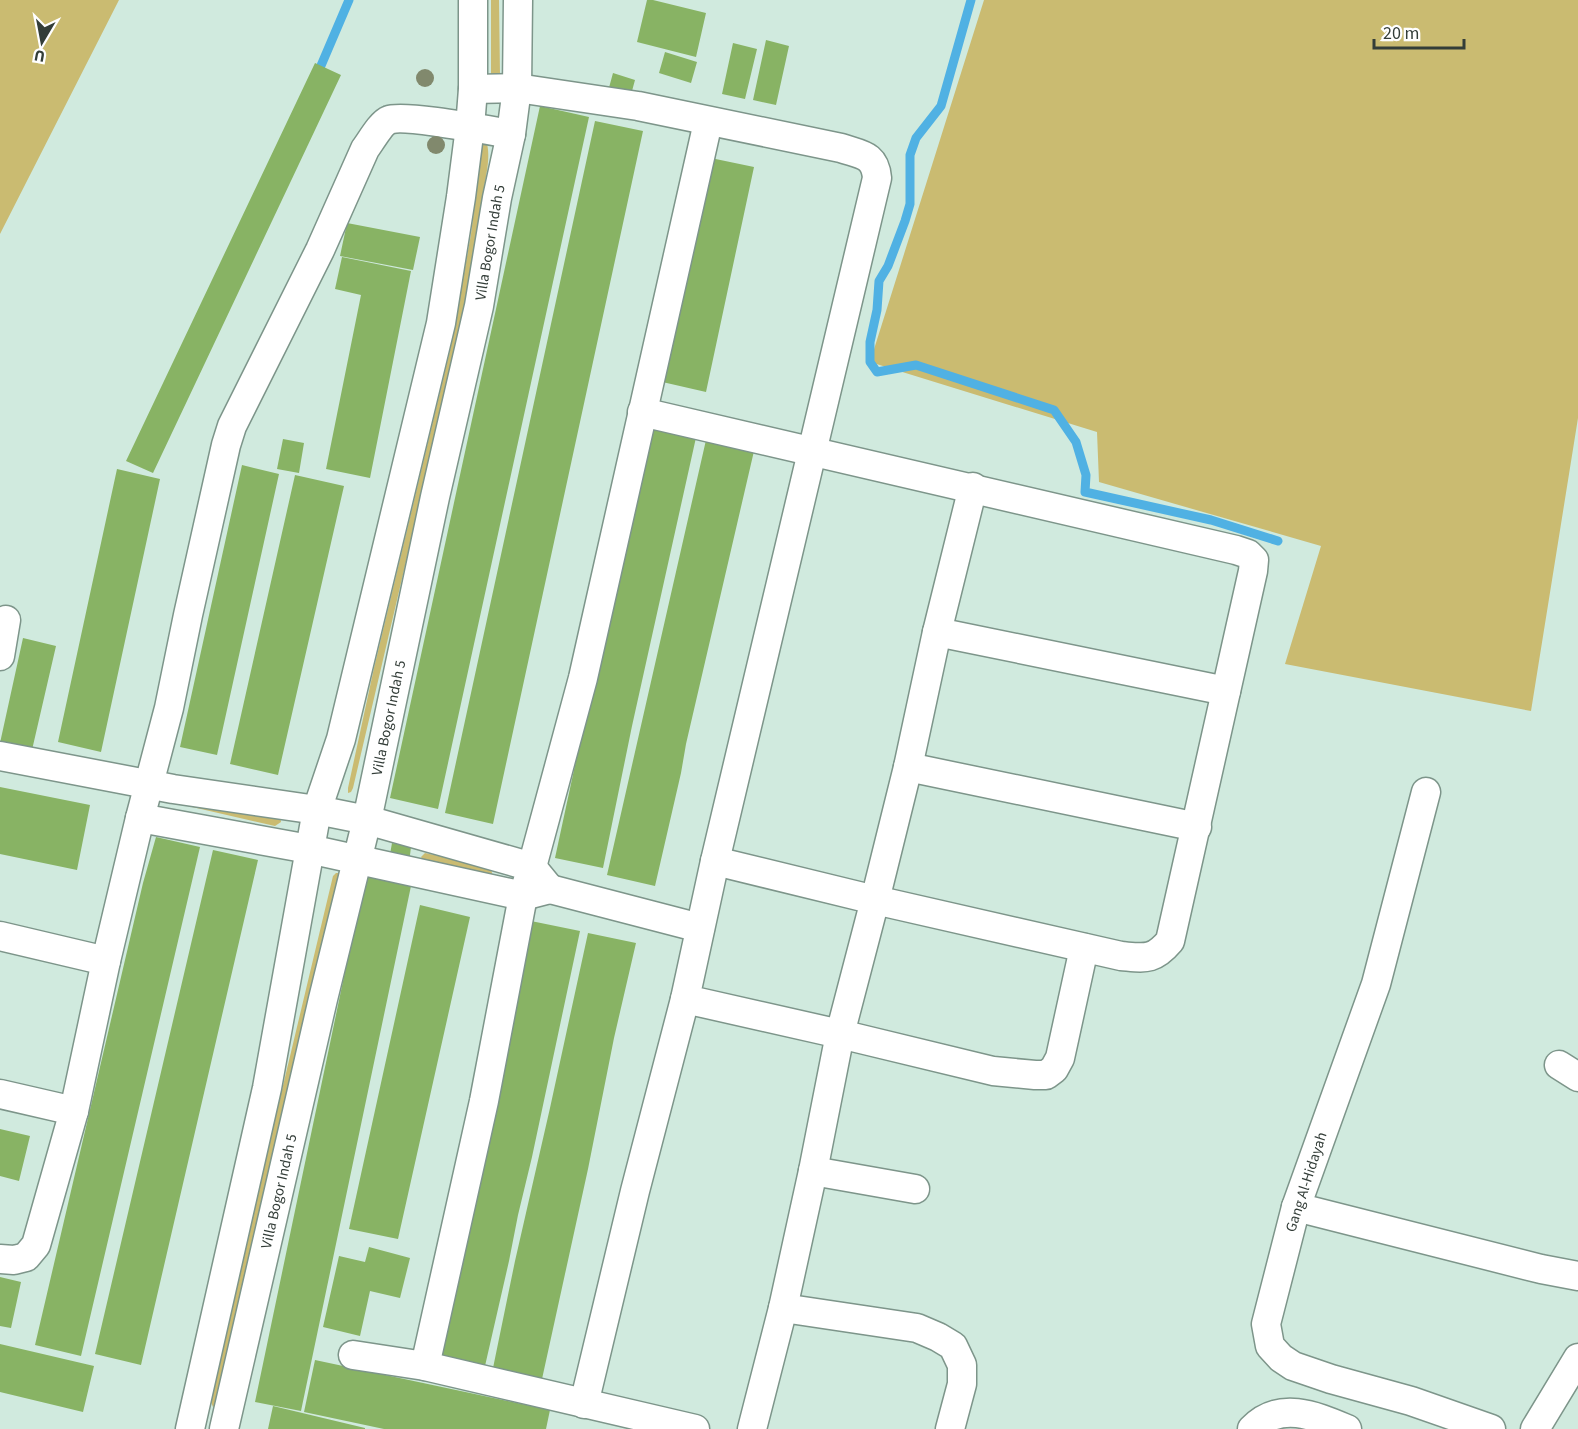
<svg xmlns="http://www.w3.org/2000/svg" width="1578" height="1429" viewBox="0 0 1578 1429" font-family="'Source Sans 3',sans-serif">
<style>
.green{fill:#cabb71}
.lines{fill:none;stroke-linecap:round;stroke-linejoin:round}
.stream{stroke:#50b1e3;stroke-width:9}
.building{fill:#88b364}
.minor-casing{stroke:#7d958a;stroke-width:31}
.minor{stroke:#fff;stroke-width:28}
.tree{fill:#81896d}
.labels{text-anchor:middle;stroke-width:4.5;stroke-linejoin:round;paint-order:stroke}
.street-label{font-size:15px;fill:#333d38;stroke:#fff}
</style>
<rect width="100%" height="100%" fill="#d0eade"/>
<!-- green -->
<path class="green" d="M0 0H119L0 234Z
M491 0H499L500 76 491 77Z
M984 0H1578V418L1531 711 1285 664 1321 546 1099 482 1097 432 870 362Z
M485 138C492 153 486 174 484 189 479 227 473 264 467 301L353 788 351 792 348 793V788L374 668 451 346 471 234 482 145Z
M175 803 280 815 281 822 275 826Z
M425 853 482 865 491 869 493 877 425 863 421 857Z
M336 873H340L256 1225 218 1400 216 1405 213 1407 211 1402 250 1224 333 876Z"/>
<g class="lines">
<!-- stream -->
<path class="stream" d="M971 0 941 106 916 138 910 155V204L905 221 888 266 879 281 877 310 870 342V362L877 372 916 365 1054 410 1076 442 1086 475 1085 492 1211 520 1278 541
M317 75 349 0"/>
</g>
<!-- building -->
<path class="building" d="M647 0H653L706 13 696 57 637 42Z
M766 40 789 46 776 105 753 100Z
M733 43 757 49 745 99 722 94Z
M665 52 697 62 691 83 659 73Z
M315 63 341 75 153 473 126 461Z
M613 73 635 80 629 102 607 95Z
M540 106 589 117 438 809 390 798Z
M595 121 643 131 493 824 445 813Z
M706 157 754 167 706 392 658 381Z
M347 223 420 237 413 270 340 256Z
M342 257 411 271 370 478 326 469 361 295 335 289Z
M649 422 697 433 632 726 603 868 555 858Z
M283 439 304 443 299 473 277 469Z
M706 440 754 451 686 744 681 773 655 886 607 875Z
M242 465 279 474 217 755 180 747Z
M117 469 160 479 101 752 58 742Z
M295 475 344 486 278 775 230 764Z
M23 638 56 646 32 750 0 743Z
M0 787 90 805 77 870 0 854Z
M156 837 200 847 81 1356 35 1345 143 883Z
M392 843 411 847 409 863 389 860Z
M213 850 258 860 141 1365 95 1354Z
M365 876 411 886 301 1411 255 1402Z
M420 905 470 917 398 1239 349 1229Z
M531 921 580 931 532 1157 518 1215 509 1261 485 1366 437 1356Z
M588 933 636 943 614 1038 588 1169 542 1379 493 1368 515 1261 550 1108Z
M0 1129 30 1136 19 1181 0 1176Z
M369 1247 410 1258 400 1298 370 1291 360 1336 323 1327 339 1256 365 1262Z
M0 1277 21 1282 11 1328 0 1326Z
M0 1344 94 1366 83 1412 0 1392Z
M315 1360 550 1410 546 1429H384L304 1412Z
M273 1406 365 1428V1429H268Z"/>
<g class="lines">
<defs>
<g id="minor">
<path d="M473 89 517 88 638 106 841 148C861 155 875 154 877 178L715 861 685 999 840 1034 993 1071 1035 1075H1046L1054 1069 1060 1058 1084 948"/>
<path d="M642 412 1236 550 1248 554 1254 560 1253 571 1170 941C1153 961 1145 958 1121 956L875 900 715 861"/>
<path d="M937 632 1226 691"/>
<path d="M0 656 6 620"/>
<path d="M0 756 173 789 317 810 367 820 532 867 550 889 523 896 309 849 140 818"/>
<path d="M908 767 1197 827"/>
<path d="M1426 792 1376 984 1296 1207 1266 1324 1270 1346 1281 1358 1293 1366 1331 1379 1411 1401 1491 1429"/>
<path d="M550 889 700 928"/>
<path d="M0 936 106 961"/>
<path d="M1559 1065 1578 1077"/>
<path d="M0 1094 74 1111"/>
<path d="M813 1171 915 1189"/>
<path d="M1296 1207 1541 1269 1578 1276"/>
<path d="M0 1259 14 1260 26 1257 36 1245 74 1111 106 961 140 818 169 708 188 615 226 445 232 426 320 250 365 149C371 141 381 123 389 120 403 114 492 131 511 134"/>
<path d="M783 1308 917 1328 938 1337 953 1346 962 1365V1384L950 1429"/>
<path d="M353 1355 425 1366 695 1429"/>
<path d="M425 1366 484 1101 523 896 532 867 583 678 708 122"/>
<path d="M584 1404 635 1191 685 999"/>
<path d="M190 1429 267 1088 317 810 341 739 441 323 461 197 470 127 473 89V0"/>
<path id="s1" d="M224 1429 323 999 367 820 435 497 479 306 497 198 511 134 517 88 518 0"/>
<path d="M752 1429 783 1308 813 1171 840 1034 875 900 908 767 937 632 973 487"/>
<path d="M1252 1429C1280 1400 1316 1416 1347 1429"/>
<path d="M1535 1429 1578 1358"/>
</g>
</defs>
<!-- minor casing -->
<use href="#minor" class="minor-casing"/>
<!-- minor -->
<use href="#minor" class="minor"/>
</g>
<!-- trees -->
<g class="tree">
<circle cx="425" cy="78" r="9"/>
<circle cx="436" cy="145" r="9"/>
</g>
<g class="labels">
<!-- street labels -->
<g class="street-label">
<text dy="5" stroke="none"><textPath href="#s1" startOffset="1216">Villa Bogor Indah 5</textPath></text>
<text dy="5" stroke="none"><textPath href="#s1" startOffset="730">Villa Bogor Indah 5</textPath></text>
<text transform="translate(1306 1182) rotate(-72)" y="5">Gang Al-Hidayah</text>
<text dy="5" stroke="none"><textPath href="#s1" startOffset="244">Villa Bogor Indah 5</textPath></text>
</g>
</g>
<!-- north arrow -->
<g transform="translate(42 42) rotate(190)" stroke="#ffffff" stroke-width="4.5" paint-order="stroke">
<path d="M0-4.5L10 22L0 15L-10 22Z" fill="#333d38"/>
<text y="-9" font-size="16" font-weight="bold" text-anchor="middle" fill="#333d38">U</text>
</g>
<!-- scale -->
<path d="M1374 39v9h90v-9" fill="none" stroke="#333d38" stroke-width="3"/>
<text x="1383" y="39" font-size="18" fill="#333d38" stroke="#ffffff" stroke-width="4.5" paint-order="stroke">20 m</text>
</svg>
